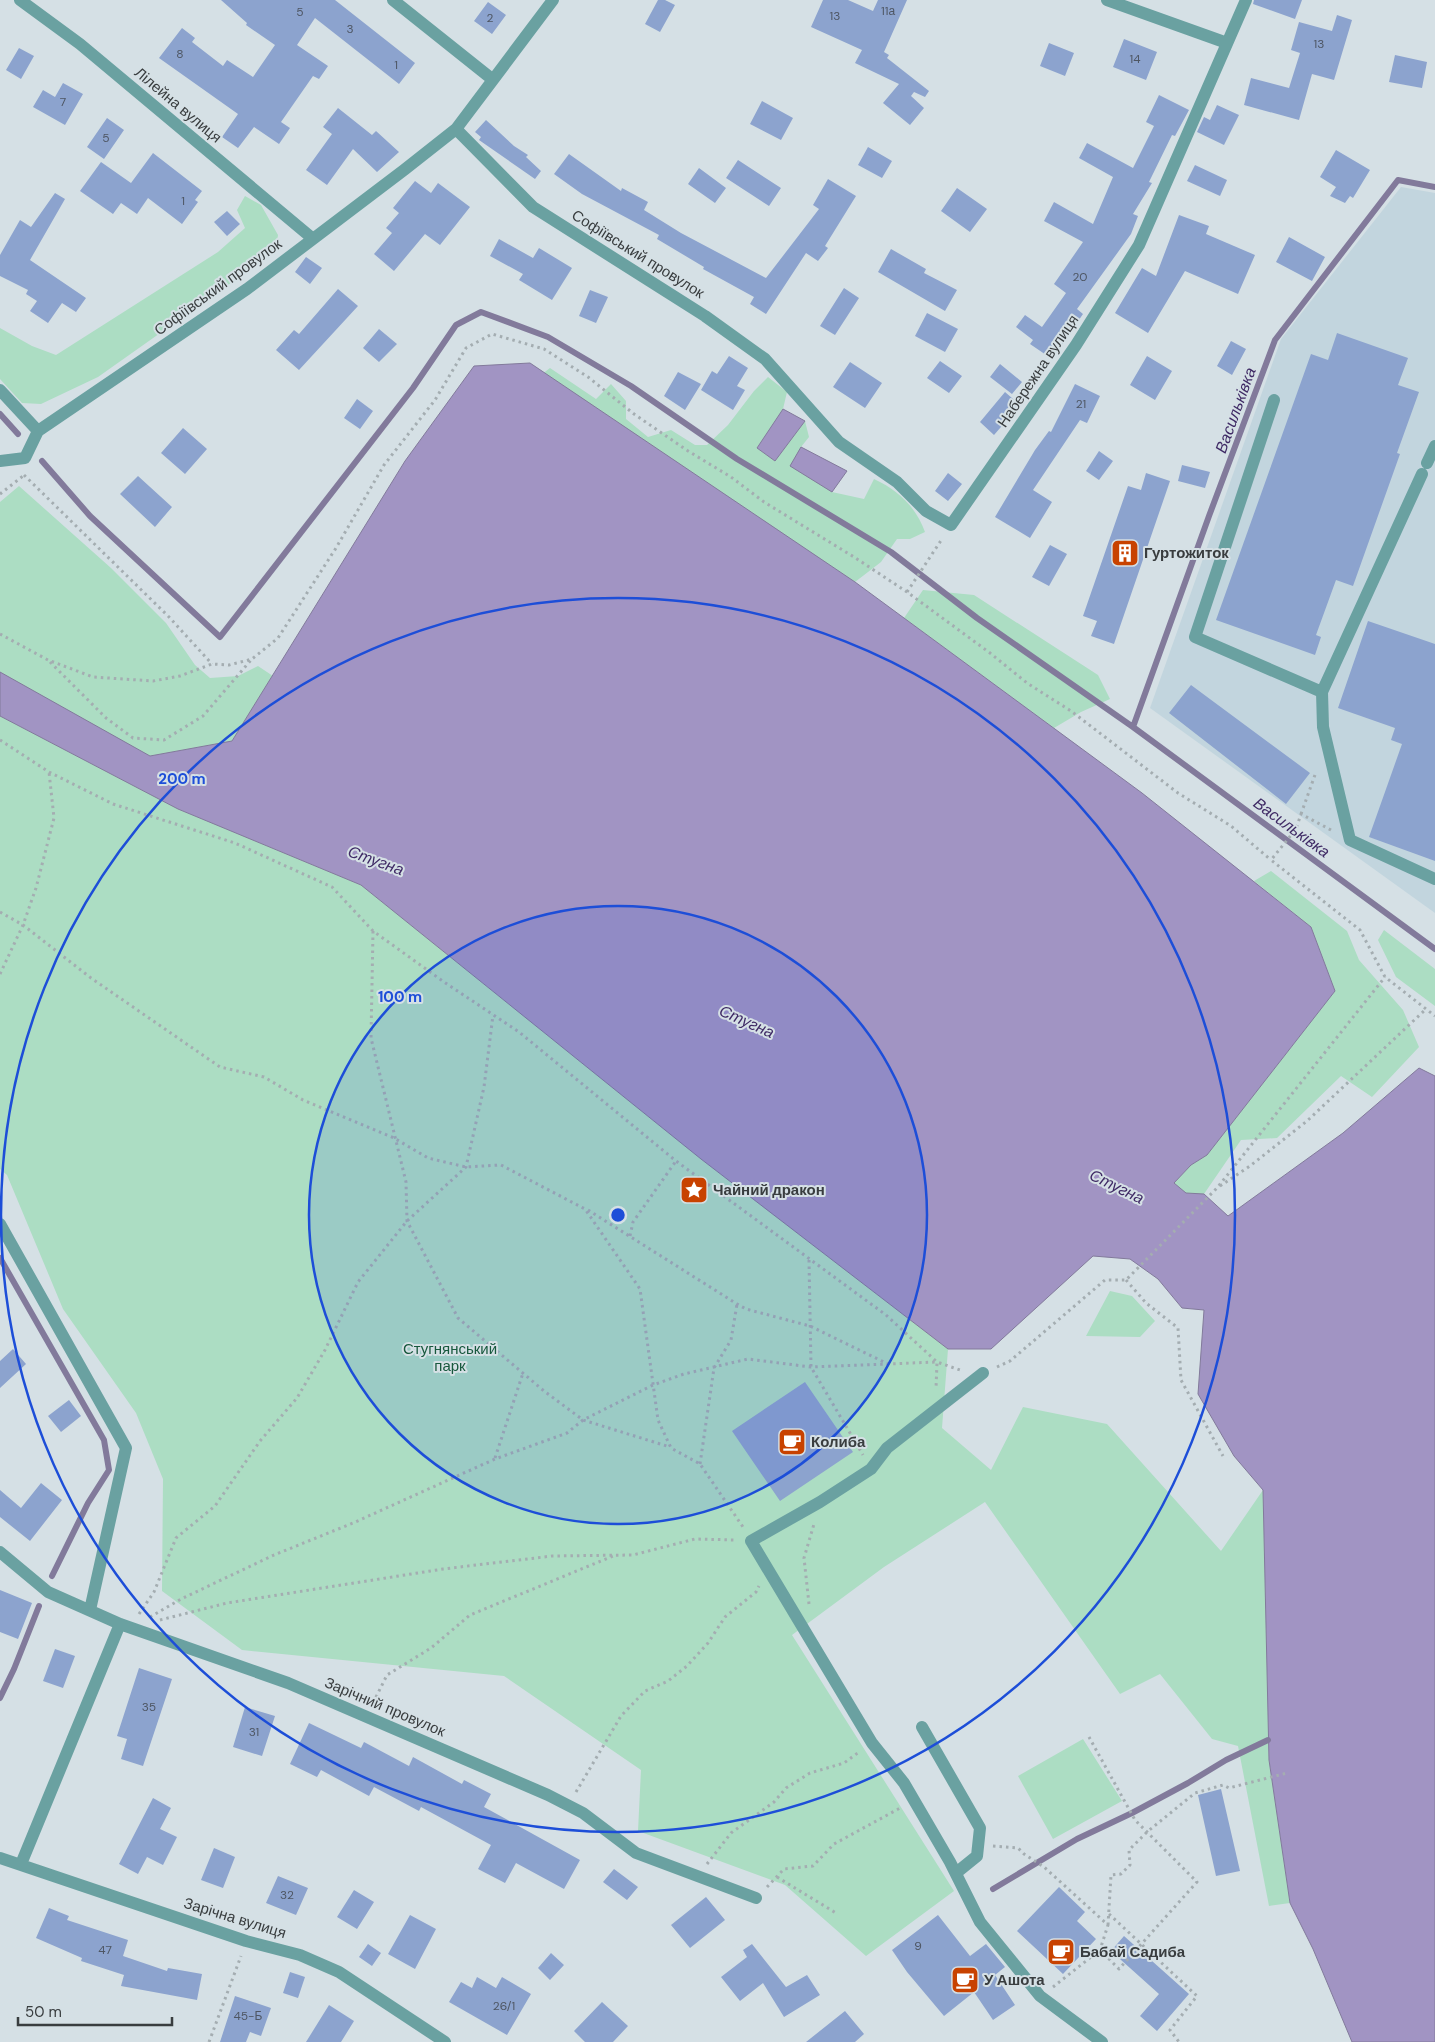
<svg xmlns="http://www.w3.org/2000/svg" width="1435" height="2042" viewBox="0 0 1435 2042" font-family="'DM Sans',sans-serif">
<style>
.built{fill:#c2d5de}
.green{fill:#acddc3}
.water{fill:#a194c3;stroke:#827a9b}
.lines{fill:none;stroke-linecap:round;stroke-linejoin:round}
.stream{stroke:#827a9b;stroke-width:6}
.building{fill:#8ca3ce}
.path{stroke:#a4adb1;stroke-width:3;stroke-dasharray:2.5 4;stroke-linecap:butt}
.minor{stroke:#6aa1a1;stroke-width:12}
.ring{fill:none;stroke:#1d4ed8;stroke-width:2.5}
.labels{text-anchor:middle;stroke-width:4;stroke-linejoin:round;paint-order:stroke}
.number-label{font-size:12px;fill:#4e5663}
.street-label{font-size:15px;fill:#393d3f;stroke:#d5e0e5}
.poi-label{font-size:15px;font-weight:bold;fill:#393d3f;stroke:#d5e0e5;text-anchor:start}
.park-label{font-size:15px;fill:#17583d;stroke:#d5e0e5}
.water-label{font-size:16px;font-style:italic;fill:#3f2a65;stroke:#d5e0e5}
.centre{fill:#1d4ed8;stroke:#d5e0e5;stroke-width:2.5}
.ring-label{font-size:15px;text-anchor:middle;font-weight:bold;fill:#1d4ed8;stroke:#d5e0e5;stroke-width:4;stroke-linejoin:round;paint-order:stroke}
</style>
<rect width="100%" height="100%" fill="#d5e0e5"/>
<!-- built -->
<path class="built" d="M1401 187 1435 193V913L1150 708 1281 339Z"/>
<!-- green -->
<path class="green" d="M245 196 261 205 278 235 276 251 98 377 41 404 22 403 0 379V328L32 346 56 355 218 252 245 228 237 210Z
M550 368 596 399 611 384 626 401V419L648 437 671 430 695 445H707L728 425 754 391 768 377 787 392 783 409 757 448 775 461 805 421 809 437 801 447 832 492 864 499 874 479C898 490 916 507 925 532L910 539H897L881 562 855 582 733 529 528 385Z
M19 486 111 568 166 623 195 665 210 678 238 676 258 666 273 676 232 741 150 756 0 682V502Z
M923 590 974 595 1098 675 1110 699 1081 712 1054 728 904 618Z
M0 716 178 809 361 885 701 1159 948 1349 942 1428 991 1470 1023 1407 1107 1424 1221 1551 1263 1490 1269 1760 1290 1903 1269 1906 1238 1746 1212 1739 1160 1674 1120 1694 985 1502 884 1567 792 1635 954 1891 866 1956 785 1885 638 1831 641 1770 504 1676 242 1650 162 1591 163 1479 136 1413 63 1309 7 1175 0 1169Z
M1271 871 1347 931 1359 960 1403 1010 1419 1047 1372 1097 1341 1076 1277 1138 1241 1140 1204 1194H1186L1174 1183 1191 1165 1207 1155 1335 991 1311 927 1254 881Z
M1384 930 1435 969V1006L1396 977 1378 940Z
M1110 1291 1132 1296 1155 1321 1140 1337 1086 1336Z
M1083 1739 1122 1801 1053 1839 1018 1776Z"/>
<!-- water -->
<path class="water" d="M530 363 855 582 1142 793 1311 927 1335 991 1207 1155 1191 1165 1174 1183 1186 1193 1204 1194 1228 1216 1343 1133 1419 1068 1435 1076V2042H1352L1313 1949 1290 1903 1269 1760 1263 1490 1234 1456 1198 1394 1204 1310 1182 1308 1158 1279 1130 1259 1093 1256 991 1349H948L701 1159 361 885 178 809 0 716V672L150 756 232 741 405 461 474 366Z
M783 409 805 421 775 461 757 448Z
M801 447 847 471 832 492 790 466Z"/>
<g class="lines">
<!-- stream -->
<path class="stream" d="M0 414 18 434
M42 461 90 516 220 637 413 388 456 325 481 312 548 337 631 386 737 459 891 552 977 618 1133 727 1435 949
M1133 727 1209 516 1275 340 1398 180 1435 187
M0 1258 104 1440 109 1470 88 1503 52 1576
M0 1698 14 1669 39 1606
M993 1889 1077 1839 1132 1813 1188 1783 1226 1760 1268 1740"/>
</g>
<!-- building -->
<path class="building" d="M221 0H335L415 63 399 84 315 18 297 45 328 66 319 79 313 76 281 122 290 128 279 144 254 127 238 148 222 137 238 114 159 58 182 28 195 38 192 42 223 66 227 60 253 77 275 45 246 25 247 23Z
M658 0H665L675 5 660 32 645 24Z
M823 0H848L873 11 878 0H907L884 52 889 55 887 58 929 91 925 97 914 92 911 96 924 108 910 125 883 103 899 84 855 63 862 50 811 27Z
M1254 0H1302L1295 19 1253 4Z
M488 2 506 15 492 34 474 21Z
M1337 15 1352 20 1334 80 1312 74 1299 120 1244 105 1251 78 1289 88 1300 53 1291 50 1299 22 1332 31Z
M1124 39 1157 52 1146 80 1113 67Z
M1049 43 1074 53 1065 76 1040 66Z
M19 48 34 56 21 79 6 70Z
M1395 55 1427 62 1422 88 1389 82Z
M63 83 83 94 65 125 33 107 43 90 55 97Z
M1159 95 1189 110 1175 136 1172 135 1149 182 1152 183 1133 214 1138 216 1131 234 1077 309 1083 314 1052 359 1030 344 1033 340 1016 327 1025 315 1042 327 1066 293 1054 284 1083 242 1044 221 1054 202 1093 224 1113 177 1079 158 1087 143 1133 168 1154 126 1146 122Z
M762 101 793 118 781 140 750 124Z
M1217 105 1239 115 1224 145 1197 132 1204 117 1210 120Z
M338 108 372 135 376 131 399 152 377 172 353 149 327 185 306 170 332 134 323 127Z
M107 118 124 130 104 159 87 147Z
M486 120 514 146 528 155 526 157 541 171 535 179 479 140 481 137 475 132Z
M868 147 892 161 882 178 858 165Z
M1336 150 1370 170 1353 198 1350 196 1345 203 1330 196 1336 187 1320 177Z
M153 153 202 191 195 200 198 202 182 224 148 198 137 214 121 203 113 214 80 191 101 162 131 183Z
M569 154 621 191 622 188 648 202 644 210 681 233 766 278 819 209 813 205 828 179 856 196 825 246 828 248 818 261 806 253 766 314 750 304 754 297 703 269 704 267 657 239 659 235 582 194 554 174Z
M738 160 781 188 769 206 726 178Z
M1195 165 1227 180 1220 196 1187 181Z
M699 168 726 188 715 203 688 184Z
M415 181 431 193 438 183 470 207 440 245 425 234 394 271 374 254 392 233 386 228 399 213 393 208Z
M957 188 987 209 970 232 941 211Z
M55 193 65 199 30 260 86 298 76 312 62 303 48 323 30 311 37 301 26 294 28 290 0 276V255L20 220 31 227Z
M227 211 240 224 227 236 214 222Z
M1179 215 1209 226 1206 234 1255 255 1238 294 1185 271 1148 333 1115 313 1142 268 1156 276Z
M1289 237 1325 257 1312 281 1276 262Z
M499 239 533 258 539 248 572 268 552 300 519 280 523 274 490 256Z
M891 249 926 269 924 273 957 290 945 311 878 272Z
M306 257 322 268 310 284 295 272Z
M844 288 859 298 835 335 820 326Z
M338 289 358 306 299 370 276 350 294 330 299 334Z
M590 290 608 297 596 323 579 316Z
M927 313 958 329 945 352 915 336Z
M379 329 397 344 379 362 363 348Z
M1337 333 1408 358 1398 385 1419 392 1397 453 1400 454 1353 586 1336 580 1316 635 1321 637 1315 655 1216 620 1311 354 1328 360Z
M1231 341 1246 349 1232 375 1217 366Z
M729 356 748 368 737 386 745 390 733 410 701 390 712 371 717 374Z
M1147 356 1172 371 1155 400 1130 385Z
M940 361 962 376 949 393 927 378Z
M850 362 882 383 865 408 833 387Z
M1000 364 1022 382 1012 394 990 377Z
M678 372 701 384 685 410 664 396Z
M1075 384 1100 396 1087 423 1080 420 1033 490 1052 502 1030 538 995 517 1035 450 1049 431 1051 432Z
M1005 392 1020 405 994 435 980 422Z
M357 399 373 411 360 429 344 418Z
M183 428 207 449 185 474 161 453Z
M1099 451 1113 461 1099 480 1086 471Z
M1182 465 1210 472 1205 488 1178 481Z
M948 473 962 484 948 501 935 491Z
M1146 473 1170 481 1114 644 1091 636 1097 621 1083 616 1128 486 1141 490Z
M138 476 172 507 155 527 120 494Z
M1050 545 1067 554 1049 586 1032 577Z
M1368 621 1435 644V861L1369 837 1402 744 1391 740 1395 728 1338 708Z
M1191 685 1310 773 1286 804 1169 713Z
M13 1349 26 1364 0 1388V1361Z
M805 1382 853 1452 780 1501 732 1431Z
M69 1400 81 1416 61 1432 48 1416Z
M41 1483 62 1500 30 1541 0 1517V1490L21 1508Z
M0 1590 32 1603 18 1639 0 1632Z
M55 1649 75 1656 63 1688 43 1681Z
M139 1668 172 1679 143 1766 121 1759 127 1739 117 1736Z
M245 1707 275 1716 262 1756 233 1747Z
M309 1723 361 1748 364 1742 409 1766 413 1757 462 1784 464 1780 491 1794 484 1807 580 1860 564 1889 516 1863 505 1883 478 1869 491 1845 421 1807 419 1811 374 1787 369 1796 321 1770 317 1777 290 1764Z
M1221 1789 1240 1871 1216 1876 1198 1795Z
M153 1798 171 1808 160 1829 177 1837 163 1865 147 1857 138 1874 119 1864Z
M214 1848 235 1857 223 1888 201 1880Z
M614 1869 638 1887 627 1900 603 1882Z
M278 1876 308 1888 296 1915 266 1903Z
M1059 1887 1085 1912 1077 1921 1096 1939 1063 1974 1017 1931Z
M354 1890 374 1902 357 1929 337 1917Z
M706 1897 725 1920 690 1948 671 1925Z
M49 1908 69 1916 67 1920 128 1940 123 1956 167 1971 168 1968 202 1974 197 2000 121 1986 124 1975 81 1961 82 1958 36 1938Z
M410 1915 436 1929 415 1969 388 1954Z
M938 1915 970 1956 986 1944 1005 1967 995 1975 1015 2005 993 2020 974 1992 944 2016 907 1972 892 1950Z
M1124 1936 1189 1994 1157 2031 1140 2016 1159 1994 1111 1951Z
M368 1944 381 1953 372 1966 359 1957Z
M752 1944 786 1987 807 1975 820 1995 784 2017 763 1983 740 2001 721 1977 747 1957 743 1950Z
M551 1953 564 1965 550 1980 538 1968Z
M290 1972 305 1977 298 1998 283 1993Z
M477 1977 496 1988 502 1977 531 1994 507 2035 449 2002 461 1982 472 1988Z
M235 1996 271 2008 261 2036 250 2032 246 2042H220Z
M602 2002 628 2026 613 2042H585L574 2031Z
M329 2005 354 2021 341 2042H306Z
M845 2011 864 2034 855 2042H806Z"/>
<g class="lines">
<!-- path -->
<path class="path" d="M24 475 169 617 212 664
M0 494 23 476
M907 592 942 539
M0 634 48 660 93 677 153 681 180 676 212 664 229 665 252 659 278 638 336 548 384 465 435 400 466 348 492 334 544 349 588 377 634 414 688 451 731 477 764 502 854 557 907 592 990 653 1027 683 1071 711 1178 793 1231 826 1271 860
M50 662 106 718 133 738 164 740 203 716 251 660
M0 740 49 772 113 804 235 843 332 887 373 931 444 982 519 1032 676 1161 886 1315 937 1362 960 1370
M1301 814 1316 772
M1331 830 1301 814 1296 829 1271 860 1360 930 1385 977 1435 1016
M0 912 23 925 91 978 220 1067 264 1077 303 1100 394 1138 428 1158 466 1167 501 1165 585 1209 640 1289 658 1420 671 1448 700 1464 743 1527
M373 931 371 1038 406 1182 407 1221 458 1318 544 1391 583 1420 670 1447
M0 974 23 925 36 888 54 818 49 772
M1220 1186 1250 1166 1307 1121 1426 1009
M588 1210 737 1304 746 1309 810 1326 888 1364
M630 1236 633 1222 676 1161
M809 1260 811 1367 863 1455
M1126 1280 1146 1303 1178 1328 1181 1380 1223 1456
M997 1367 1010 1361 1105 1280H1126L1217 1188 1385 977
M495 1458 523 1373
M700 1464 714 1368 731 1340 737 1304
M809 1604 804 1558 814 1524
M139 1614 154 1592 176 1538 215 1506 260 1441 297 1398 325 1350 358 1282 407 1221 466 1167 484 1087 493 1015
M150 1617 181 1599 274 1555 353 1523 495 1459 567 1433 583 1420 653 1385 684 1374 748 1359 811 1367 937 1362 936 1389
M160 1620 227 1603 443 1569 552 1556 633 1555 695 1539 736 1540
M373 1703 387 1675 431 1648 470 1615 613 1556
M576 1792 621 1716 645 1691 668 1681 687 1666 708 1643 725 1617 756 1592 759 1586
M993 1846 1018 1848 1024 1854 1044 1867 1108 1925 1100 1950 1119 1969 1197 1882 1135 1820 1089 1737
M707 1864 731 1833 774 1802 786 1788 810 1773 844 1763 859 1752
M777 1877 836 1913
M767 1887 784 1869 813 1866 834 1844 902 1807
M1109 1914 1197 1996 1170 2030 1179 2042
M1108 1925 1111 1875 1121 1874 1130 1865 1129 1850 1147 1832 1195 1793 1223 1785 1229 1788 1287 1773
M1053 1987 1100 1950
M209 2042 241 1956"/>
<!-- minor -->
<path class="minor" d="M20 0 80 44 312 238
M393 0 492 79
M1107 0 1227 43
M456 129 533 207 705 316 765 359 839 442 897 482 926 511 951 525 1076 345 1139 245 1246 0
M0 390 38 431
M1274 400 1195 637 1322 692 1323 727 1350 840 1435 879
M0 461 25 458 38 431 247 289 404 170 456 129 553 0
M1427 463 1435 446
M1322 692 1422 474
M0 1224 126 1448 90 1610
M983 1373 887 1448 871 1469 820 1502 751 1541 872 1743 904 1783 950 1862 980 1922 1040 1996 1102 2042
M0 1552 48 1592 120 1624 288 1683 548 1795 583 1813 636 1853 756 1898
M922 1727 980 1828 977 1856 956 1873
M0 1858 246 1941 300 1955 339 1972 445 2042
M21 1864 120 1624"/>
</g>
<!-- distance rings -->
<circle cx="618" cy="1215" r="309" fill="#1d4ed8" fill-opacity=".12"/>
<g class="ring">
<circle cx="618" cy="1215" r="309"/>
<circle cx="618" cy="1215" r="617"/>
</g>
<!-- icons -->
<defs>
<symbol id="building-square" viewBox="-11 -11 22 22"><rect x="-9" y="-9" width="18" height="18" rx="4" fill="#c84200" stroke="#d5e0e5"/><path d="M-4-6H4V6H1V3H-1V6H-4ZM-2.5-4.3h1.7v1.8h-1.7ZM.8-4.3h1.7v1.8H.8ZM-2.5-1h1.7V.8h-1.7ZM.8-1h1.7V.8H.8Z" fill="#fff"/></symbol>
<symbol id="sight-square" viewBox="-11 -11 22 22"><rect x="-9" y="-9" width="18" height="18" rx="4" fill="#c84200" stroke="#d5e0e5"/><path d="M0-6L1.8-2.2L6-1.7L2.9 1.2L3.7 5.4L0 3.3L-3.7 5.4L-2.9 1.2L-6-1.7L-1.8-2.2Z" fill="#fff"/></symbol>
<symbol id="cafe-square" viewBox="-11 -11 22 22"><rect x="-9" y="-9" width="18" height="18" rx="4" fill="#c84200" stroke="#d5e0e5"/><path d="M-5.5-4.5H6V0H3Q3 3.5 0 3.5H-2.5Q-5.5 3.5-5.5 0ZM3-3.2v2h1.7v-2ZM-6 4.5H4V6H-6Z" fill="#fff"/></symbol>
</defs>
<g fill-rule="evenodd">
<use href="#building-square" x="1109" y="537" width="32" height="32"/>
<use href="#sight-square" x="678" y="1174" width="32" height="32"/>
<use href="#cafe-square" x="776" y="1426" width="32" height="32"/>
<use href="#cafe-square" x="1045" y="1936" width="32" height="32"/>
<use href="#cafe-square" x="949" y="1964" width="32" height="32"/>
</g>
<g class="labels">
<!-- number labels -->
<g class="number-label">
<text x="888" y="15">11а</text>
<text x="300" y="16">5</text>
<text x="835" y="20">13</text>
<text x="490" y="22">2</text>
<text x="350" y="33">3</text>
<text x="1319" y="48">13</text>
<text x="180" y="58">8</text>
<text x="1135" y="63">14</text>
<text x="396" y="69">1</text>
<text x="63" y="106">7</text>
<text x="106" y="142">5</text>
<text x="183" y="205">1</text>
<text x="1080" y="281">20</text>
<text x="1081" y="408">21</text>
<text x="149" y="1711">35</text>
<text x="254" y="1736">31</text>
<text x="287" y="1899">32</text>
<text x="918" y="1950">9</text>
<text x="105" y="1954">47</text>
<text x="504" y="2010">26/1</text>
<text x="248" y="2020">45-Б</text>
</g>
<!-- street labels -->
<g class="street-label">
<text transform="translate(178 105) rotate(40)" y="5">Лілейна вулиця</text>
<text transform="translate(638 254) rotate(32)" y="5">Софіївський провулок</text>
<text transform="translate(218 287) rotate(-36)" y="5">Софіївський провулок</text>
<text transform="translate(1038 371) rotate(-56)" y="5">Набережна вулиця</text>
<text transform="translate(385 1707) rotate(23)" y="5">Зарічний провулок</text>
<text transform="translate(235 1918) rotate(17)" y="5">Зарічна вулиця</text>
</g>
<!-- poi labels -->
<g class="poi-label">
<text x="1144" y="558">Гуртожиток</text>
<text x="713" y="1195">Чайний дракон</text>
<text x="811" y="1447">Колиба</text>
<text x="1080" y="1957">Бабай Садиба</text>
<text x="984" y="1985">У Ашота</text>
</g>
<!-- park labels -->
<g class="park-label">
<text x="450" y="1354">Стугнянський<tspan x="450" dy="17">парк</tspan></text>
</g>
<!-- water labels -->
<g class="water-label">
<text transform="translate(1235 410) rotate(-70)" y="6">Васильківка</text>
<text transform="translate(1292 827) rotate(36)" y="6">Васильківка</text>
<text transform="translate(376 860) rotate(20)" y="6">Стугна</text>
<text transform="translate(747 1021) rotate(24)" y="6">Стугна</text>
<text transform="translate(1117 1186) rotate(26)" y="6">Стугна</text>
</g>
</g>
<circle cx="618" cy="1215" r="8" class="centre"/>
<g class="ring-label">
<text x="182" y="784">200 m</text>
<text x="400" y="1002">100 m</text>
</g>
<!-- scale -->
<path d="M18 2017v8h154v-8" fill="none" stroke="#393d3f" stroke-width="2.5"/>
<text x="25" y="2017" font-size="15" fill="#393d3f" stroke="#d5e0e5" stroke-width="4" paint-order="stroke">50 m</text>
</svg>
